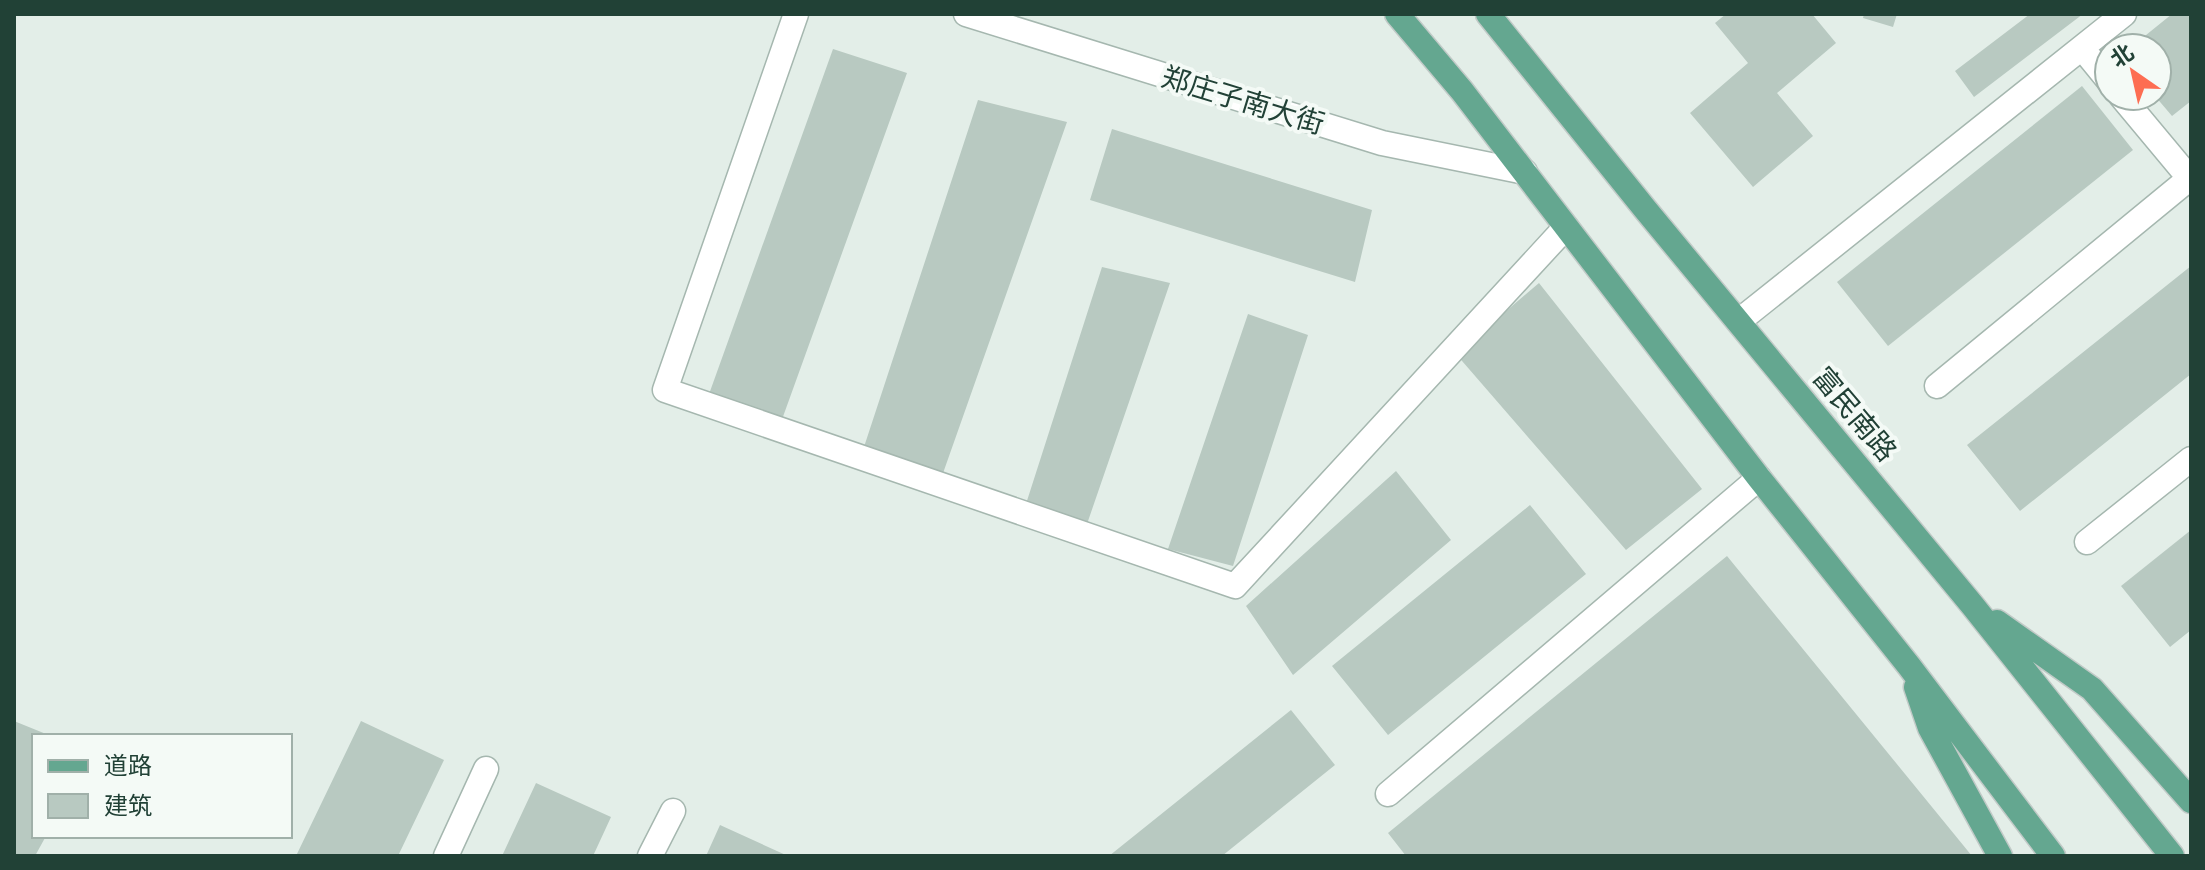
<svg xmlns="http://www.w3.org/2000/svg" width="2205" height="870" viewBox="0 0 2205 870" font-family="Helvetica,'Noto Sans SC',sans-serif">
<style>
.building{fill:#b8c9c1}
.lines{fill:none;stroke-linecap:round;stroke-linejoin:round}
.minor-casing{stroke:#a5b7af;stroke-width:27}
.major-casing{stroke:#c1cac7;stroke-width:27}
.minor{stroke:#fff;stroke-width:24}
.major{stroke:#64a790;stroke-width:24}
.labels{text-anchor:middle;stroke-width:8;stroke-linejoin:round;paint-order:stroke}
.street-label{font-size:28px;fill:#214136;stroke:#f4faf6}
</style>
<rect width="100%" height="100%" fill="#e3eee8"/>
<!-- building -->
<path class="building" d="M1726 14H1812L1836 43 1777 93 1813 136 1753 187 1690 113 1748 63 1715 23Z
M1864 14H1897L1893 27 1863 18Z
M2030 14H2083L1974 97 1955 71Z
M2172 14H2191V101L2172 116 2155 96 2157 48H2130Z
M833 49 907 73 780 425 708 397Z
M2082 86 2133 150 1888 346 1837 282Z
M978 100 1067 122 942 476 862 453Z
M1112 129 1372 210 1355 282 1090 200Z
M2191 266V374L2020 511 1967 445Z
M1102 267 1170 283 1087 524 1025 507Z
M1539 283 1702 489 1626 550 1456 354Z
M1248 314 1308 335 1233 566 1168 549Z
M1396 471 1451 540 1293 675 1246 606Z
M1530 505 1586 574 1388 735 1332 666Z
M2191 530V630L2170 647 2121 586Z
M1727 556 1972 856H1406L1388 833Z
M1291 710 1335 765 1222 856H1109Z
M14 721 51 736H34V836H46L35 856 14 855Z
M361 721 444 760 398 856H296Z
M536 783 611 817 593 856H502Z
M720 825 788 856H706Z"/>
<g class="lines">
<defs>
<path id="minor" d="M796 14 665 390 1235 586 1566 227
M966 14 1382 143 1525 172
M2082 48 2109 81
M2121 96 2191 180
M1739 321 2124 14
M1937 386 2190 178
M2087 542 2191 459
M1388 794 1759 478
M446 856 486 769
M650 856 673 811"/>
<path id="major" d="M1397 14 1462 91 1759 478 1909 666 2053 856
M1488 14 1645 209 1973 606 2172 856
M1997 622 2092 689 2191 801
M1916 687 1930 728 2000 856"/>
</defs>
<!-- minor casing -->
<use href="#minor" class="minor-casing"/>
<!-- major casing -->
<use href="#major" class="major-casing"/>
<!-- minor -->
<use href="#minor" class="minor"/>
<!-- major -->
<use href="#major" class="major"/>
</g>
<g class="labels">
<!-- street labels -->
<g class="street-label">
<text transform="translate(1243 100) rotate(17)" y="10">郑庄子南大街</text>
<text transform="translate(1855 414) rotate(50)" y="10">富民南路</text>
</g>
</g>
<!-- border -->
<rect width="2205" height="870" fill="none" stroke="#214136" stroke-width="32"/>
<!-- legend -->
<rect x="32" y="734" width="260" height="104" fill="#f4faf6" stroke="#a0b0a9" stroke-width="2"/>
<rect x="48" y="760" width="40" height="12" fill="#64a790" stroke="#a0b0a9" stroke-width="2"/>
<text x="104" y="774" font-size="24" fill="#214136">道路</text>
<rect x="48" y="794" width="40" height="24" fill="#b8c9c1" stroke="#a0b0a9" stroke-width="2"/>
<text x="104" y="814" font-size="24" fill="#214136">建筑</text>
<!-- north arrow -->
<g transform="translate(2133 72) rotate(326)"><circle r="38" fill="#f4faf6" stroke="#a0b0a9" stroke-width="2"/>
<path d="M0-6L14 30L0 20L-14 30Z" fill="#fd6d52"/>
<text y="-12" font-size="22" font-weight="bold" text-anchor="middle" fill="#214136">北</text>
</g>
</svg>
